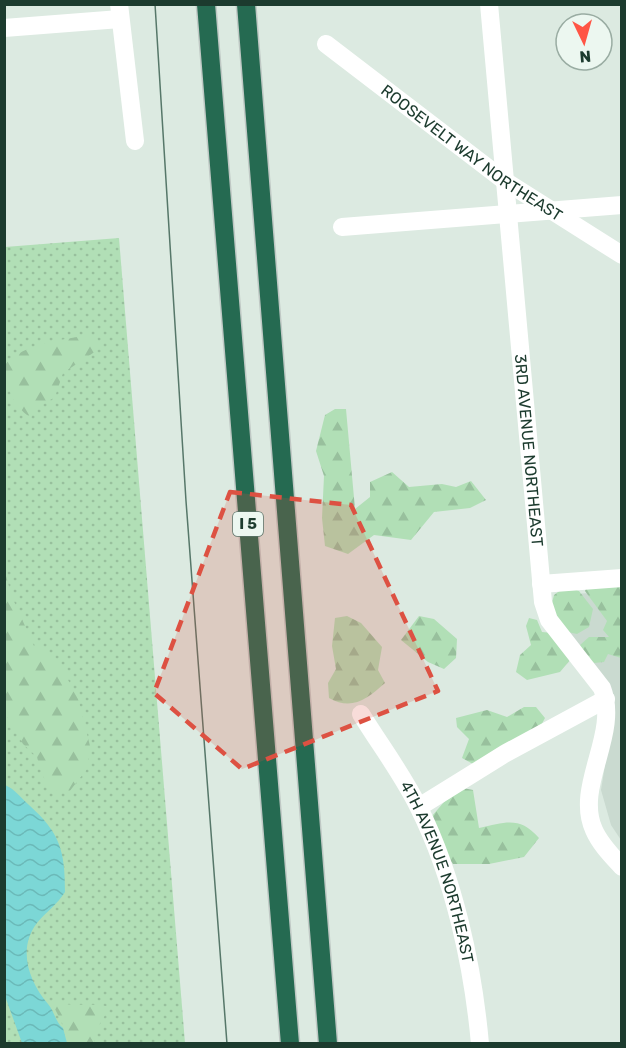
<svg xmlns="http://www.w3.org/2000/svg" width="626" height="1048" viewBox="0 0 626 1048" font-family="Rubik,sans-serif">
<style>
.built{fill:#cadad0}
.grass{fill:url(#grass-dots)}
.forest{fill:url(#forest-firs)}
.water{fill:url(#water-waves)}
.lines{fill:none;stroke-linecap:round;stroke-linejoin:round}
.highway-casing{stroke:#bfc8c4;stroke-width:21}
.minor{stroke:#fff;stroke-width:18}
.highway{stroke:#256a51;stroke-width:18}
.tram{stroke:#567769;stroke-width:1.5}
.marked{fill:#dd5142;fill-opacity:0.2;stroke:#dd5142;stroke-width:4.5;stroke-dasharray:12 8;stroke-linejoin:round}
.labels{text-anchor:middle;stroke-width:4.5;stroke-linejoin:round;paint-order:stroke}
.shield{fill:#ecf7f0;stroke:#5a7368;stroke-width:1.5}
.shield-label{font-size:15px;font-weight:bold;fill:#1c3b2e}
.street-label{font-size:16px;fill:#1c3b2e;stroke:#ecf7f0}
</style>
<defs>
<pattern id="grass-dots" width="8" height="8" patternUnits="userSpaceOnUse" patternTransform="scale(1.5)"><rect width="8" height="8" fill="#b1dfb6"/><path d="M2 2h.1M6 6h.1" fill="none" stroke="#98c09d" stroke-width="1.8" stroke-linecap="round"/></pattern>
<pattern id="forest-firs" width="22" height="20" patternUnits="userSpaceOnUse" patternTransform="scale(1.5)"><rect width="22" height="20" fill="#b1dfb6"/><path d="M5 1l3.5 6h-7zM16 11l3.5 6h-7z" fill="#98c09d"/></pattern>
<pattern id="water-waves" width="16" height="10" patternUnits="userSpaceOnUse" patternTransform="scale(1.5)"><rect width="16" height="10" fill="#7cd7d6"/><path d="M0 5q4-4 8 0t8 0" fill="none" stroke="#6bb9b8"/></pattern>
</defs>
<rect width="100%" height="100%" fill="#dceae1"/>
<!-- built -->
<path class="built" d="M621 591V840L611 825 601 790 612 721 565 632 558 595Z"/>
<!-- grass -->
<path class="grass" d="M119 238 185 1043H5V247Z"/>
<!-- forest -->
<path class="forest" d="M90 335 97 338 99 349 63 373 55 397 37 408 31 417C24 415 11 399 10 391L5 390V364C26 343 60 340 90 335Z
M335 409H346L355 509 370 497V482L392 472 409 487 442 484 456 487 471 481 486 500 470 508 434 512 411 540 374 535 348 554 325 546 322 518 324 476 316 451 325 415Z
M4 569 12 597 34 646 56 658 78 698 90 746 87 769 69 792 48 790 37 757 23 744 5 713Z
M621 581V658L608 654 604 662 594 663 584 655 580 645 589 637H609L603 630 607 621 585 591 588 583Z
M566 586 579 591 593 609 589 627 577 634 563 631 550 611 554 595Z
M347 616 361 623 382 647 378 670 385 683C367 699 352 711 329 698L328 683 336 669 332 646 335 618Z
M419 616 434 619 457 639 456 658 444 669 428 662 401 640Z
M529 618 537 620 542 632 553 633 571 659 560 672 527 680 516 672 520 655 531 645 526 626Z
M524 707H536L545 718 537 733 473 764 462 758 469 739 457 727 456 718 487 710 507 717Z
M463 788 473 790 479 828C506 822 520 816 539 838L524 857 489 864H453L440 845 432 816 444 802Z
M51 1001C69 1008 91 1002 110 1007L93 1035 95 1043H67L64 1027Z"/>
<!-- water -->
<path class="water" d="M5 785C16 790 20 797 29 805 60 833 65 850 65 892 57 905 46 912 37 923 17 949 29 982 48 1004 54 1011 56 1023 63 1028L67 1043H22L5 996Z"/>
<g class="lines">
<defs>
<path id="highway" d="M206 4 290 1044
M246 4 328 1044"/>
</defs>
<!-- highway casing -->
<use href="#highway" class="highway-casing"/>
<!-- minor -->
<g class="minor">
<path d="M119 4 135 141"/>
<path id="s1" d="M489 4 543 602 549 620 602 688C620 735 574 786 594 830 600 844 612 856 622 867"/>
<path d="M4 28 120 19"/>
<path id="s2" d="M326 44 505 181 622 255"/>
<path d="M342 227 622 205"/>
<path d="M541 584 622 578"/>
<path id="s3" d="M361 714C380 745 403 775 419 808 454 878 473 966 480 1044"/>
<path d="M419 807 506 753 606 699"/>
</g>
<!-- highway -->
<use href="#highway" class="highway"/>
<!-- tram -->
<path class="tram" d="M155 4 186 501 227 1044"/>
</g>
<!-- marked area -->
<path class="marked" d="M230 492 351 505 438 691 242 769 154 693Z"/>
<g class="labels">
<!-- shield labels -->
<rect class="shield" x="233" y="512" width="30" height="24" rx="4.5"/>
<g class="shield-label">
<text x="248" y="529">I 5</text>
</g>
<!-- street labels -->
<g class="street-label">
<text dy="6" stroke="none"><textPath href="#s2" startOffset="182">ROOSEVELT WAY NORTHEAST</textPath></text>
<text dy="6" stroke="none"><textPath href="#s1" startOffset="448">3RD AVENUE NORTHEAST</textPath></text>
<text dy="6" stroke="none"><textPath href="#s3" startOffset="177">4TH AVENUE NORTHEAST</textPath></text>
</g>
</g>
<!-- border -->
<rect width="626" height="1048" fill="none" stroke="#1c3b2e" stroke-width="12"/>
<!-- north arrow -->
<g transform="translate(584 42) rotate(175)"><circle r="28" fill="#ecf7f0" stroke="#99aca2" stroke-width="1.5"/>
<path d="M0-4.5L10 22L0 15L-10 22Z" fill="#ff5545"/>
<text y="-9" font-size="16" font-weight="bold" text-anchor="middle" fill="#1c3b2e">N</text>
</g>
</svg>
